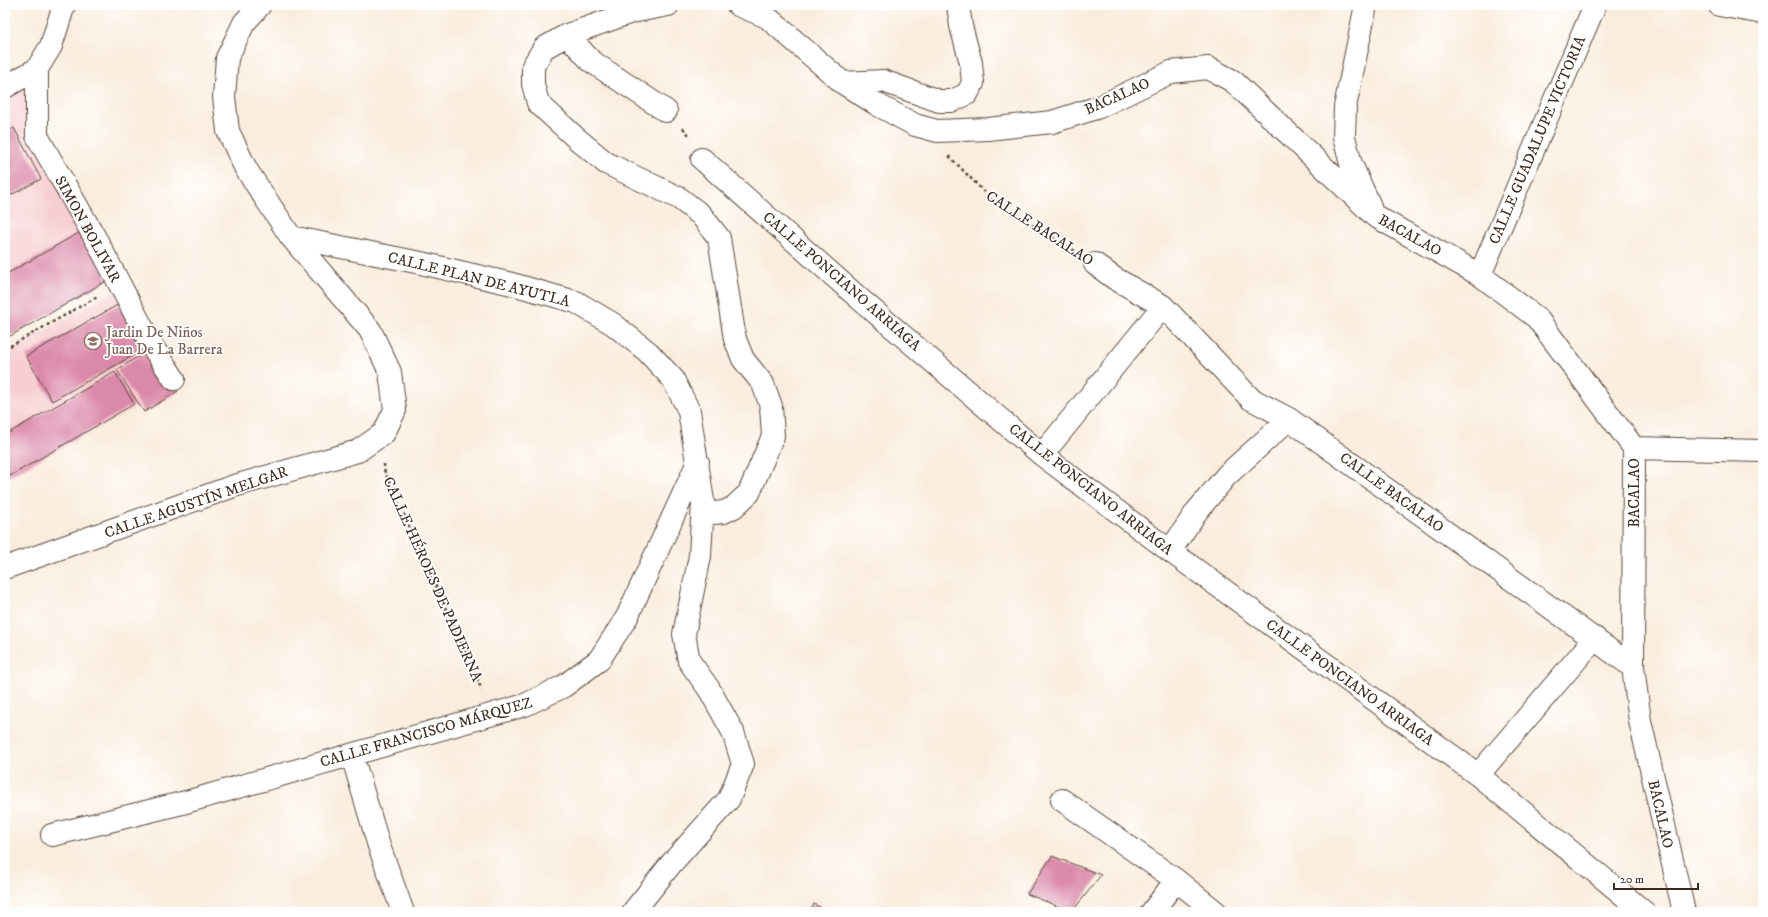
<svg xmlns="http://www.w3.org/2000/svg" width="1768" height="917" viewBox="0 0 1768 917" font-family="'IM FELL DW Pica',serif">
<style>
.built{fill:#f7cfd2}
.building{fill:#db89a9}
.lines{fill:none;stroke-linecap:round;stroke-linejoin:round}
.minor-casing{stroke:#58473b;stroke-width:24}
.path{stroke:#58473b;stroke-width:2.5;stroke-dasharray:3 3;stroke-linecap:butt}
.minor{stroke:#fff;stroke-width:22}
.labels{text-anchor:middle;stroke-width:3.5;stroke-linejoin:round;paint-order:stroke}
.street-label{font-size:15px;fill:#3b2a1e;stroke:#fff}
.education-label{font-size:15px;fill:#785e54;stroke:#fff;text-anchor:start}
</style>
<rect width="100%" height="100%" fill="#fff"/>
<filter id="ink" filterUnits="userSpaceOnUse"><feTurbulence type="fractalNoise" baseFrequency=".025" numOctaves="2"/><feDisplacementMap in="SourceGraphic" scale="8" xChannelSelector="R" yChannelSelector="G"/><feConvolveMatrix kernelMatrix="1 2 1 2 8 2 1 2 1" color-interpolation-filters="sRGB"/></filter>
<filter id="wash" filterUnits="userSpaceOnUse"><feTurbulence type="fractalNoise" baseFrequency=".012" numOctaves="4" result="noise"/><feDisplacementMap in="SourceGraphic" scale="16" xChannelSelector="R" yChannelSelector="G"/><feGaussianBlur stdDeviation="0.9" result="paint"/><feColorMatrix in="noise" values="0 0 0 0 0 0 0 0 0 0 0 0 0 0 0 0 0 1.4 0 .05"/><feComposite in="paint" operator="in"/></filter>
<g filter="url(#wash)">
<rect width="100%" height="100%" fill="#f9eddd"/>
<!-- built -->
<path class="built" d="M28 78 82 231 5 339V91Z
M118 289 146 339 180 391 145 414 136 407 12 476 9 477 5 471V353Z"/>
<g id="blocks">
<!-- building -->
<path class="building" d="M14 128 41 179 5 198V133Z
M82 231 108 280 5 339V275Z
M123 302 148 347 52 401 26 356Z
M150 349 178 391 144 412 117 370Z
M115 372 134 404 10 476 5 467V435Z
M1052 856 1101 875 1072 912 1027 894Z
M814 904 829 912H810Z"/>
</g>
</g>
<g filter="url(#ink)">
<use href="#blocks" fill-opacity="0" stroke="#58473b" stroke-width="1"/>
<g class="lines">
<defs>
<path id="minor" d="M668 5 632 12 567 35 544 48 533 66V84L538 103 576 138 606 163 679 198 701 215 719 238 735 339 743 359 763 384 771 406 773 436 749 493 734 507 724 512 703 514
M738 5 767 17 843 83 878 105 915 125 937 131 988 129 1052 122 1099 107 1171 72 1208 68 1233 81 1375 216 1480 275 1537 318 1634 448 1633 667 1640 721 1684 912
M1366 5 1345 107 1344 137 1351 164 1370 206
M1719 5 1763 13
M567 35 591 61 666 111
M37 69V136L98 243 152 346 174 379
M37 69 51 46 64 5
M843 83 883 81 939 101H952L967 94 973 83 971 63 961 26 958 5
M5 87 37 69
M702 159 861 300 1042 455 1170 551 1478 775 1644 912
M291 237 421 263 512 284 576 302 613 324 648 352 673 379 689 411 703 501 700 556 684 634 689 661 709 689 733 732 743 764 729 799 671 864 633 912
M1095 264 1114 278 1163 306 1251 399 1289 419 1633 667
M1480 275 1595 5
M1634 448 1763 451
M1042 455 1163 306
M1170 551 1197 511 1227 475 1289 419
M5 568 234 486 358 451 384 433 395 410 390 372 370 330 291 237 246 169 228 131 224 97 227 58 244 23 260 5
M352 755 379 846 403 912
M1478 775 1595 638
M1062 800 1176 880 1216 912
M52 835 186 802 525 705 564 686 599 660 627 617 698 462
M1152 912 1176 880"/>
</defs>
<!-- minor casing -->
<use href="#minor" class="minor-casing"/>
<!-- path -->
<path class="path" d="M683 128 690 136
M949 156 995 203 1075 251
M5 349 97 297
M384 464V470L482 690"/>
<!-- minor -->
<use href="#minor" class="minor"/>
</g>
</g>
<!-- icons -->
<defs>
<symbol id="school-ring" viewBox="-11 -11 22 22"><circle r="9.5" fill="#fff" stroke="#8d6e63" stroke-width="1.5"/><path d="M0-5L7-2L0 1L-7-2ZM-4 1L0 2.5L4 1V4Q0 6-4 4Z" fill="#8d6e63"/></symbol>
</defs>
<g fill-rule="evenodd">
<use href="#school-ring" x="83" y="331" width="20" height="20"/>
</g>
<g class="labels">
<!-- street labels -->
<g class="street-label">
<text transform="translate(1117 96) rotate(-24)" y="5">BACALAO</text>
<text transform="translate(1537 140) rotate(-67)" y="5">CALLE GUADALUPE VICTORIA</text>
<text transform="translate(1040 228) rotate(33)" y="5">CALLE BACALAO</text>
<text transform="translate(88 229) rotate(61)" y="5">SIMON BOLIVAR</text>
<text transform="translate(1410 235) rotate(29)" y="5">BACALAO</text>
<text transform="translate(479 279) rotate(14)" y="5">CALLE PLAN DE AYUTLA</text>
<text transform="translate(842 281) rotate(41)" y="5">CALLE PONCIANO ARRIAGA</text>
<text transform="translate(1091 489) rotate(38)" y="5">CALLE PONCIANO ARRIAGA</text>
<text transform="translate(1392 492) rotate(36)" y="5">CALLE BACALAO</text>
<text transform="translate(1634 493) rotate(-90)" y="5">BACALAO</text>
<text transform="translate(196 502) rotate(-19)" y="5">CALLE AGUSTÍN MELGAR</text>
<text transform="translate(433 579) rotate(66)" y="5">CALLE HÉROES DE PADIERNA</text>
<text transform="translate(1350 682) rotate(36)" y="5">CALLE PONCIANO ARRIAGA</text>
<text transform="translate(426 732) rotate(-16)" y="5">CALLE FRANCISCO MÁRQUEZ</text>
<text transform="translate(1661 814) rotate(77)" y="5">BACALAO</text>
</g>
<!-- education labels -->
<g class="education-label">
<text x="106" y="337">Jardin De Niños<tspan x="106" dy="17">Juan De La Barrera</tspan></text>
</g>
</g>
<!-- margin -->
<rect width="1768" height="917" fill="none" stroke="#fff" stroke-width="20"/>
<!-- scale -->
<path d="M1614 883v6h84v-6" fill="none" stroke="#3b2a1e" stroke-width="2"/>
<text x="1620" y="883" font-size="12" fill="#3b2a1e" stroke="#ffffff" stroke-width="3" paint-order="stroke">20 m</text>
</svg>
